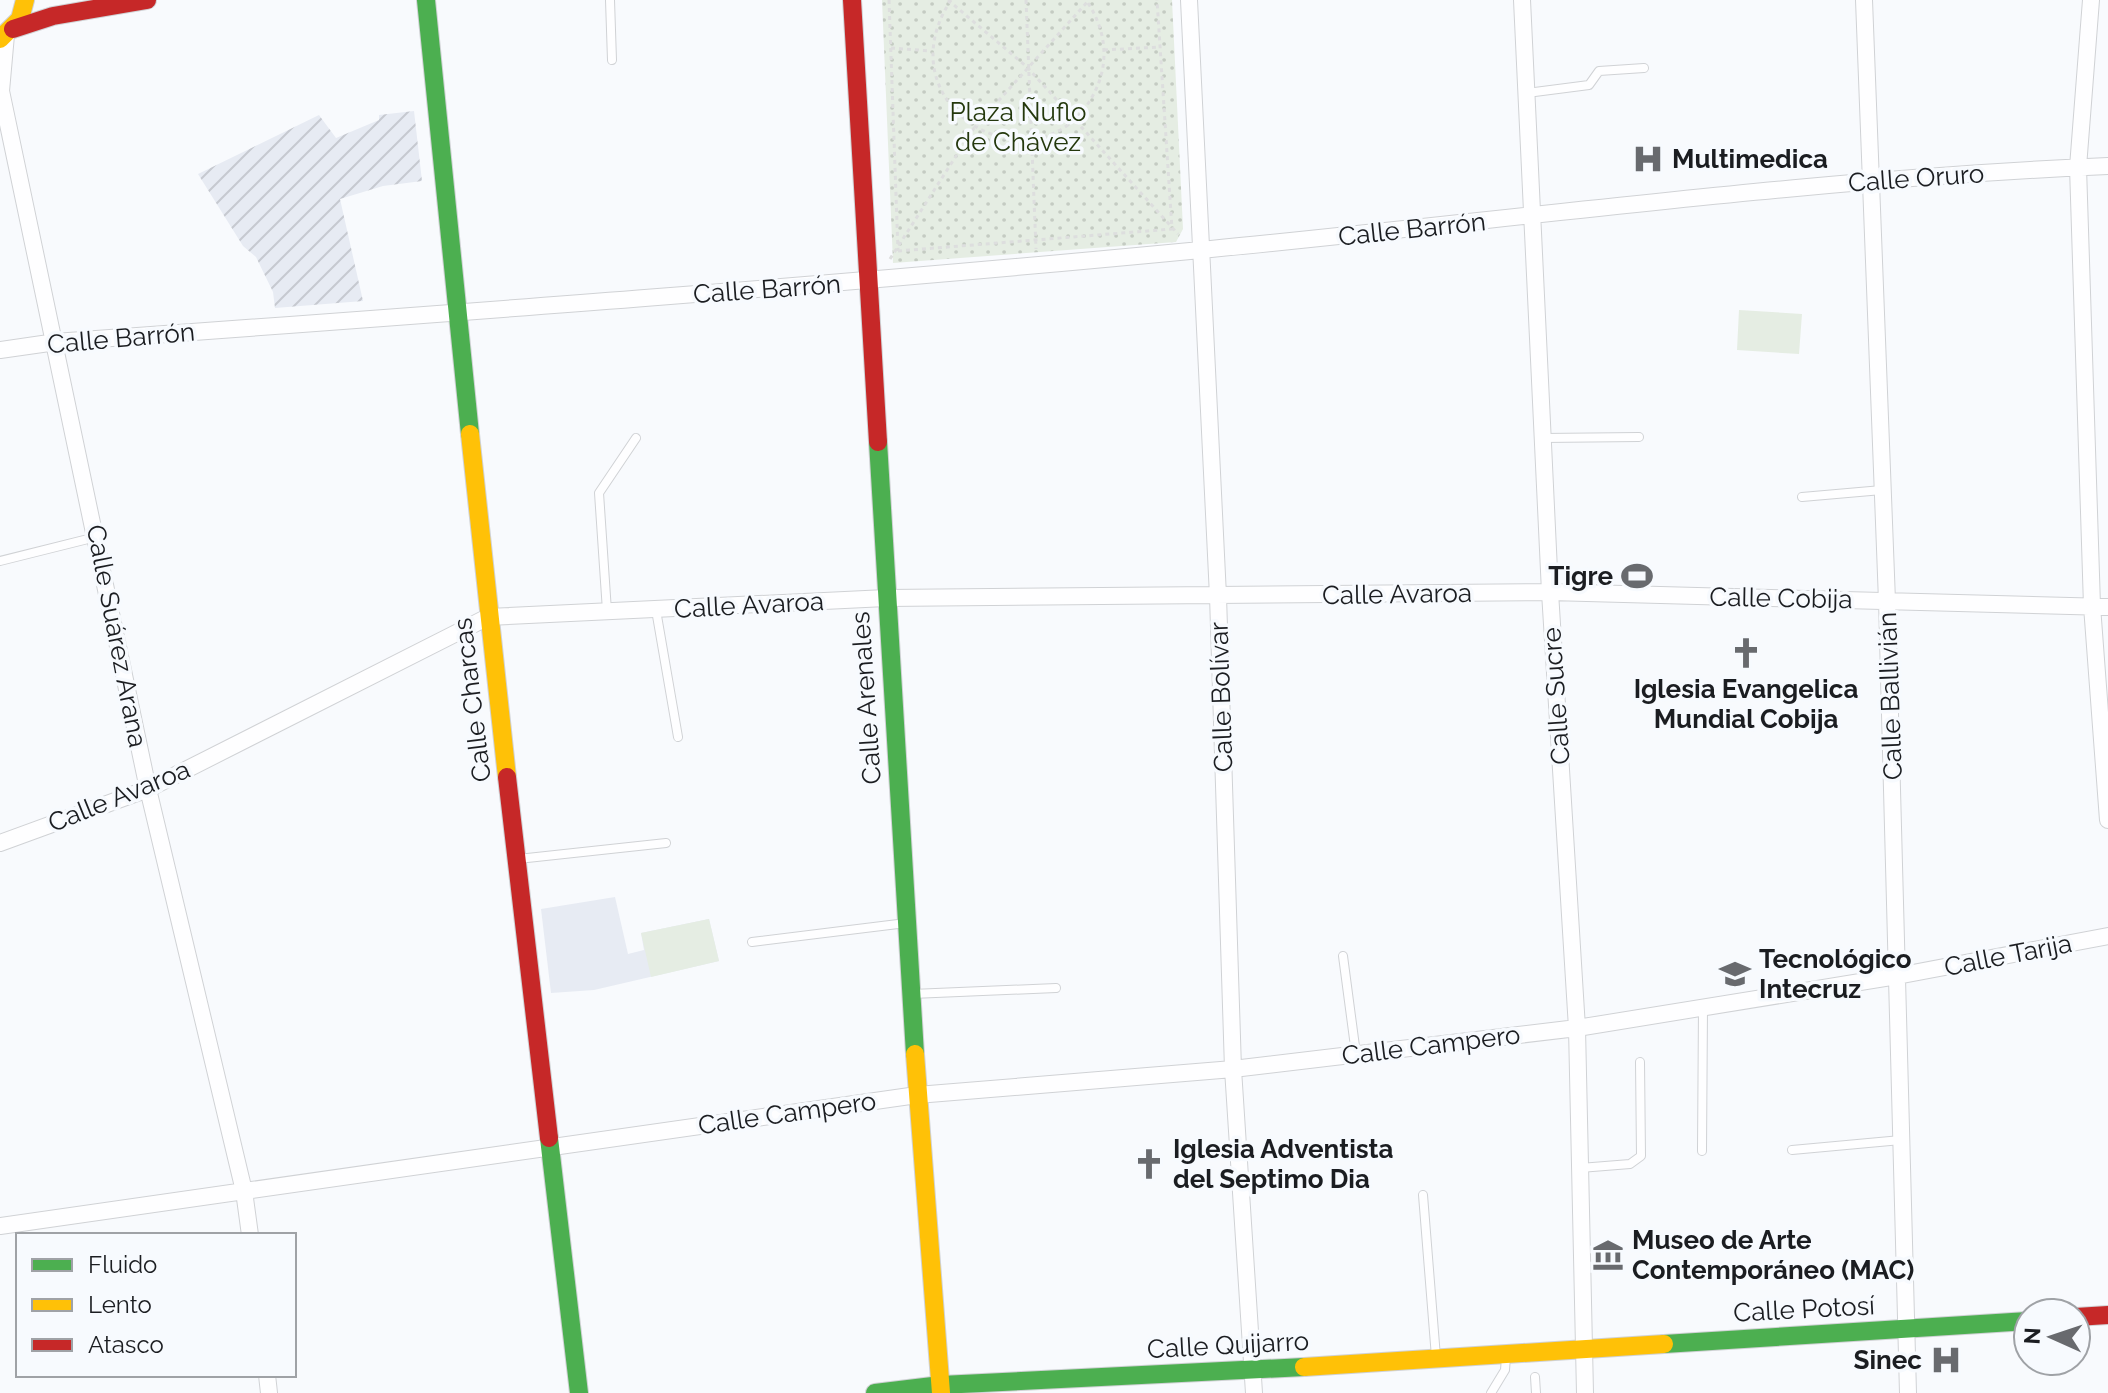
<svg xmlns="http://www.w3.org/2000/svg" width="2108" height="1393" viewBox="0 0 2108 1393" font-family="Raleway,sans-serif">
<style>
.built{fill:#e7ebf3}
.industrial{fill:url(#industrial-furrows)}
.grass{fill:#e5ede3}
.park{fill:url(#park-dots)}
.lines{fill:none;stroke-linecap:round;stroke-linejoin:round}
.lane-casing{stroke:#d0d2d5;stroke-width:10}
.street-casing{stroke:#d0d2d5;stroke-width:18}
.fast-casing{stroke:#d0d2d5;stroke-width:20}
.slow-casing{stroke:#d0d2d5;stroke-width:20}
.jam-casing{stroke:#d0d2d5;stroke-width:20}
.path{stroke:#dddede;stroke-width:3;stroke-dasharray:4 4;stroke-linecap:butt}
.lane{stroke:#fefeff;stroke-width:8}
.street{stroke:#fefeff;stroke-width:16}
.fast{stroke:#4caf50;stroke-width:18}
.slow{stroke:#ffc107;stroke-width:18}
.jam{stroke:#c62828;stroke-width:18}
.labels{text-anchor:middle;stroke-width:7;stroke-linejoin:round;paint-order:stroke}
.park-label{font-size:26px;fill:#24380d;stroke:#f7fafe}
.poi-label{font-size:26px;font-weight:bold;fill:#1b1d21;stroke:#f7fafe;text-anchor:start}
.street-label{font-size:26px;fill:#1b1d21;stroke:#f7fafe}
</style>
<defs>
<pattern id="industrial-furrows" width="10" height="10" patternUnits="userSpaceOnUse" patternTransform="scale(2)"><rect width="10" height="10" fill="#e7ebf3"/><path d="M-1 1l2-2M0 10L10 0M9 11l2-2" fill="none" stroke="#c6c9d0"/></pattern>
<pattern id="park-dots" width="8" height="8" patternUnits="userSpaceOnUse" patternTransform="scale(2)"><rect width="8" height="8" fill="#e5ede3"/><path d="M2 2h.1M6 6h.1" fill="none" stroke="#c4cbc2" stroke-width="1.8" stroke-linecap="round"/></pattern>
</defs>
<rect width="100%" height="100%" fill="#f8fafd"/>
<!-- built -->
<path class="built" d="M615 897 628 954 644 950 641 933 709 919 719 961 594 990 551 993 541 909Z"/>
<!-- industrial -->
<path class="industrial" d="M414 111 422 181 383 186 340 199 363 301 275 308 273 292 256 257 243 246 198 174 319 115 336 138 379 120V115Z"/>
<!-- grass -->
<path class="grass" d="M1739 310 1802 314 1799 354 1737 350Z
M709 919 719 961 651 977 641 933Z"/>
<!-- park -->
<path class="park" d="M882 0H1172L1183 229 1176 242 893 263Z"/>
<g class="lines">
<defs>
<path id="lane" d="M610 0 612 60
M1527 93 1589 85 1599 71 1644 68
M1543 438 1639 437
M1802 497 1882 490
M0 561 96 537
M656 610 678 737
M607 611 599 493 636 438
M518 859 666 843
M752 942 906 923
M1343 956 1356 1054
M912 994 1056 988
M1792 1150 1901 1140
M1702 1151 1703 1008
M1580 1168 1630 1164 1641 1156 1640 1062
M1423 1195 1436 1357
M1535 1377 1536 1393
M1491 1393 1505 1370 1506 1357"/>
<path id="street" d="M1189 0 1218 596 1233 1069 1254 1393
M1522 0 1550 592 1577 1028 1585 1393
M1864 0 1887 601 1908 1393
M2091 0 2078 167 2092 606 2108 820
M6 35 1 91 148 789 244 1191 250 1235
M0 350 56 342C441 314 827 286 1211 249 1510 220 1808 179 2108 166
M0 843 148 789 488 617 886 598 1550 592 2108 607
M0 1226 917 1095 1233 1069 1577 1028 1897 976 2108 936
M267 1375 269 1393"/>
<path id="fast" d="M426 0 470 434
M878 442 915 1054
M549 1138 579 1393
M1664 1344 2028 1321
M875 1393 941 1385 1304 1367"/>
<path id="slow" d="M0 39 20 19 25 0
M470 434 507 777
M915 1054 941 1393
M1304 1367 1664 1344"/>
<path id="jam" d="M852 0 878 442
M13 29 53 16 147 0
M507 777 549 1138
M2076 1317 2108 1315"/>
</defs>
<!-- lane casing -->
<use href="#lane" class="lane-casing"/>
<!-- street casing -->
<use href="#street" class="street-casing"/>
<!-- fast casing -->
<use href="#fast" class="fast-casing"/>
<!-- slow casing -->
<use href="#slow" class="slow-casing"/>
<!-- jam casing -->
<use href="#jam" class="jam-casing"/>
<!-- path -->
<path class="path" d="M889 0 898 251
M948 0 1027 67 1178 234
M951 0C878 111 1047 201 1097 87 1110 57 1104 26 1086 0
M1026 0 1036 249
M891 48 931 51
M1104 50 1160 47
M898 251 1172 229 1157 0
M890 259 974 128 1089 0"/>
<!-- lane -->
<use href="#lane" class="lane"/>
<!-- street -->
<use href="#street" class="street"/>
<!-- fast -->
<use href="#fast" class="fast"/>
<!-- slow -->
<use href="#slow" class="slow"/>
<!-- jam -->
<use href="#jam" class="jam"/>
</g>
<!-- icons -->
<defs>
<symbol id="hospital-bare" viewBox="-9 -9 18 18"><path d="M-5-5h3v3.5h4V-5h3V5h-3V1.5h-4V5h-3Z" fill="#686a6e" stroke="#f7fafe" stroke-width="2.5" paint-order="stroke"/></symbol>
<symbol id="stadium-bare" viewBox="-9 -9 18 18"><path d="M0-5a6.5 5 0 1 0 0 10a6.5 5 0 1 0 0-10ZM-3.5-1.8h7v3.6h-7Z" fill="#686a6e" stroke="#f7fafe" stroke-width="2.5" paint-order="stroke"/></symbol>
<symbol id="church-bare" viewBox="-9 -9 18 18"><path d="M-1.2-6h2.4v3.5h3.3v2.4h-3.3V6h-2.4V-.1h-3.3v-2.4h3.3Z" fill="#686a6e" stroke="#f7fafe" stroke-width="2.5" paint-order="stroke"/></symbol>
<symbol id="university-bare" viewBox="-9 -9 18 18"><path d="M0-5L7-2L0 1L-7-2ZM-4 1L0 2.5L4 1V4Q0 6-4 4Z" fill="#686a6e" stroke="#f7fafe" stroke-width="2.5" paint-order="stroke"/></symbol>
<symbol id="museum-bare" viewBox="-9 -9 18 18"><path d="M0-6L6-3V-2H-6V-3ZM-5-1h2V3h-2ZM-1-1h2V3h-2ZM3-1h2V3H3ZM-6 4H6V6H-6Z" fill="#686a6e" stroke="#f7fafe" stroke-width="2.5" paint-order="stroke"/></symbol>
</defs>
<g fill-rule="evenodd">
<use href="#hospital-bare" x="1626" y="137" width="44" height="44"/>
<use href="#stadium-bare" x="1615" y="554" width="44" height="44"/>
<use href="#church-bare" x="1724" y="631" width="44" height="44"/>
<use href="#university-bare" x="1713" y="952" width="44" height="44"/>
<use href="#church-bare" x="1127" y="1142" width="44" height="44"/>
<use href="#museum-bare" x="1586" y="1233" width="44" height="44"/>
<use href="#hospital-bare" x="1924" y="1338" width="44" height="44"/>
</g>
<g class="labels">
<!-- park labels -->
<g class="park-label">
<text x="1018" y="121">Plaza Ñuflo<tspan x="1018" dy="30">de Chávez</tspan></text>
</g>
<!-- poi labels -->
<g class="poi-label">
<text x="1672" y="168">Multimedica</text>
<text x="1613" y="585" text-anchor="end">Tigre</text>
<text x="1746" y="698" text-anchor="middle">Iglesia Evangelica<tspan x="1746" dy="30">Mundial Cobija</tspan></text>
<text x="1759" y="968">Tecnológico<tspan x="1759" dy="30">Intecruz</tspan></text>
<text x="1173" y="1158">Iglesia Adventista<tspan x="1173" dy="30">del Septimo Dia</tspan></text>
<text x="1632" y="1249">Museo de Arte<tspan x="1632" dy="30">Contemporáneo (MAC)</tspan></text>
<text x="1922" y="1369" text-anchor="end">Sinec</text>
</g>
<!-- street labels -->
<g class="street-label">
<text transform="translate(1916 178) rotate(-4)" y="9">Calle Oruro</text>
<text transform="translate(1412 229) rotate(-6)" y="9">Calle Barrón</text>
<text transform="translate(767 289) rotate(-4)" y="9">Calle Barrón</text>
<text transform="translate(121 338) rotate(-5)" y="9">Calle Barrón</text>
<text transform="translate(1397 594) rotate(-1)" y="9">Calle Avaroa</text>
<text transform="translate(1781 598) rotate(1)" y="9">Calle Cobija</text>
<text transform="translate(749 605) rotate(-3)" y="9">Calle Avaroa</text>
<text transform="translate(117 636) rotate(79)" y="9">Calle Suárez Arana</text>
<text transform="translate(1556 696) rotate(-94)" y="9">Calle Sucre</text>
<text transform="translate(1890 696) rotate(-92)" y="9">Calle Ballivián</text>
<text transform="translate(1221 697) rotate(-92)" y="9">Calle Bolívar</text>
<text transform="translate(866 698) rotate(-94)" y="9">Calle Arenales</text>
<text transform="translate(472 700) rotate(-97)" y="9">Calle Charcas</text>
<text transform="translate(119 796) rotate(-22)" y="9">Calle Avaroa</text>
<text transform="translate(2008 955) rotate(-11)" y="9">Calle Tarija</text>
<text transform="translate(1431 1045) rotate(-7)" y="9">Calle Campero</text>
<text transform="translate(787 1113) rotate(-8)" y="9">Calle Campero</text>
<text transform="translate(1804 1309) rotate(-3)" y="9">Calle Potosí</text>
<text transform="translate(1228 1345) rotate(-3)" y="9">Calle Quijarro</text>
</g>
</g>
<!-- legend -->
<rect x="16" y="1233" width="280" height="144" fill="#f7fafe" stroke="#9fa2a6" stroke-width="2"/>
<rect x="32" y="1259" width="40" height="12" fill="#4caf50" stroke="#9fa2a6" stroke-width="2"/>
<text x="88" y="1273" font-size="24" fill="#1b1d21">Fluido</text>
<rect x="32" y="1299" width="40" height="12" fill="#ffc107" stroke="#9fa2a6" stroke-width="2"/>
<text x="88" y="1313" font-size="24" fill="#1b1d21">Lento</text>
<rect x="32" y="1339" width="40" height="12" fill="#c62828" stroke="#9fa2a6" stroke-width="2"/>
<text x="88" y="1353" font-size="24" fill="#1b1d21">Atasco</text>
<!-- north arrow -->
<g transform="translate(2052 1337) rotate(273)"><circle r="38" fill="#f7fafe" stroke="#9fa2a6" stroke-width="2"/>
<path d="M0-6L14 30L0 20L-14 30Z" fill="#686a6e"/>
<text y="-12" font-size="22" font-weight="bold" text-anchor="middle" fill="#1b1d21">N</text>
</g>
</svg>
